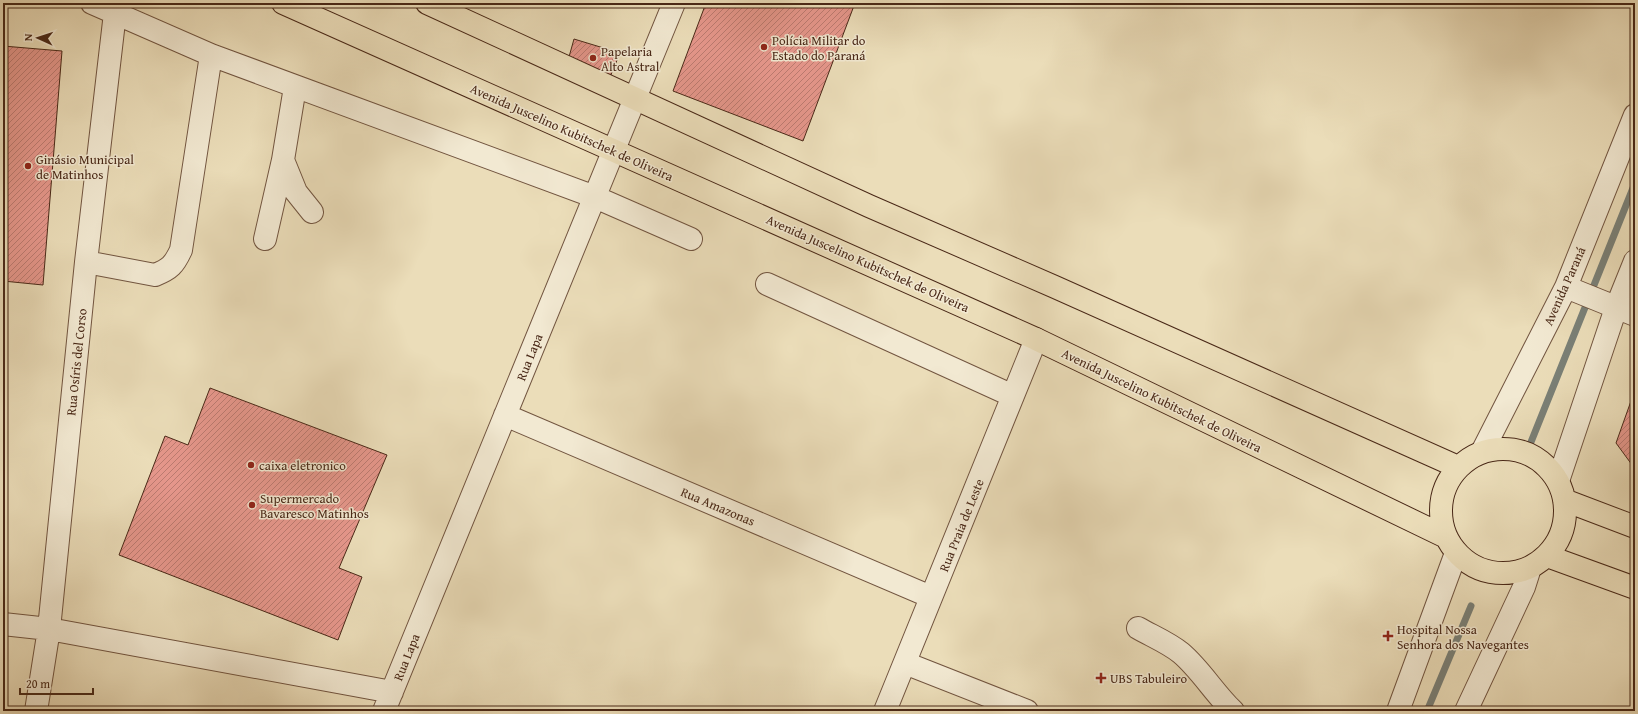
<svg xmlns="http://www.w3.org/2000/svg" width="1638" height="714" viewBox="0 0 1638 714" font-family="'Gentium Book Plus',serif">
<style>
.lines{fill:none;stroke-linecap:round;stroke-linejoin:round}
.stream{stroke:#7a8077;stroke-width:7}
.building{fill:url(#building-hatch);stroke:#492817}
.minor-casing{stroke:#725540;stroke-width:24}
.major-casing{stroke:#492817;stroke-width:24}
.minor{stroke:#f2e9d2;stroke-width:22}
.major{stroke:#ebddb9;stroke-width:22}
.poi-dot{fill:#8f2418;stroke:#f2e9d2;stroke-width:1.5}
.labels{text-anchor:middle;stroke-width:3;stroke-linejoin:round;paint-order:stroke}
.poi-label{font-size:13px;fill:#492817;stroke:#f2e9d2;text-anchor:start}
.street-label{font-size:13px;fill:#492817;stroke:#f2e9d2}
</style>
<defs>
<pattern id="building-hatch" width="6" height="6" patternUnits="userSpaceOnUse"><rect width="6" height="6" fill="#e6978c"/><path d="M-1 1l2-2M0 6l6-6M5 7l2-2" fill="none" stroke="#bc7b71"/></pattern>
</defs>
<rect width="100%" height="100%" fill="#ebddb9"/>
<filter id="stains"><feTurbulence type="fractalNoise" baseFrequency=".005" numOctaves="4"/><feColorMatrix values="0 0 0 0 .2 0 0 0 0 .09 0 0 0 0 .02 0 0 0 .5 -.17"/></filter>
<radialGradient id="worn" r=".72"><stop offset=".6" stop-color="#630" stop-opacity="0"/><stop offset="1" stop-color="#630" stop-opacity=".3"/></radialGradient>
<g class="lines">
<!-- stream -->
<path class="stream" d="M1529 447 1635 183
M1427 711 1471 606"/>
</g>
<!-- building -->
<path class="building" d="M706 3H855L803 141 673 91Z
M574 39 620 53 608 82 567 64Z
M3 46 62 51 43 285 3 281Z
M210 388 387 455 339 568 362 577 338 640 119 555 165 436 188 445Z
M1631 401H1635V469L1616 443Z"/>
<g class="lines">
<defs>
<path id="minor" d="M92 3 211 55 595 197 691 239
M283 160 296 192 312 212
M265 239 283 160 295 87
M86 262 155 275C170 269 174 265 181 250L211 55
M767 284 1013 396
M1566 287 1635 315
M505 415 931 597
M1482 452 1566 287 1635 115
M1558 481 1616 308 1635 261
M3 624 49 629 392 692
M1138 628C1152 636 1169 643 1181 653 1201 670 1214 693 1233 711
M905 663 1027 711
M36 711 49 629 86 262 115 13
M384 711 674 3
M885 711 1036 339
M1398 711 1456 553
M1466 711 1524 587 1530 568"/>
<path id="major" d="M283 3 1036 339 1446 537
M427 3 869 206 1055 287 1458 467
M1441 511a62 62 0 1 1 124 0a62 62 0 1 1-124 0Z
M1564 500 1635 527
M1547 556 1635 588"/>
</defs>
<!-- minor casing -->
<use href="#minor" class="minor-casing"/>
<!-- major casing -->
<use href="#major" class="major-casing"/>
<!-- minor -->
<use href="#minor" class="minor"/>
<!-- major -->
<use href="#major" class="major"/>
</g>
<!-- markers -->
<g class="poi-dot">
<circle cx="764" cy="47" r="4"/>
<circle cx="593" cy="58" r="4"/>
<circle cx="28" cy="166" r="4"/>
<circle cx="251" cy="465" r="4"/>
<circle cx="252" cy="505" r="4"/>
<path d="M1386 630h4v4h4v4h-4v4h-4v-4h-4v-4h4z"/>
<path d="M1099 672h4v4h4v4h-4v4h-4v-4h-4v-4h4z"/>
</g>
<g class="labels">
<!-- poi labels -->
<g class="poi-label">
<text x="772" y="45">Polícia Militar do<tspan x="772" dy="15">Estado do Paraná</tspan></text>
<text x="601" y="56">Papelaria<tspan x="601" dy="15">Alto Astral</tspan></text>
<text x="36" y="164">Ginásio Municipal<tspan x="36" dy="15">de Matinhos</tspan></text>
<text x="259" y="470">caixa eletronico</text>
<text x="260" y="503">Supermercado<tspan x="260" dy="15">Bavaresco Matinhos</tspan></text>
<text x="1397" y="634">Hospital Nossa<tspan x="1397" dy="15">Senhora dos Navegantes</tspan></text>
<text x="1110" y="683">UBS Tabuleiro</text>
</g>
<!-- street labels -->
<g class="street-label">
<text transform="translate(572 132) rotate(24)" y="5">Avenida Juscelino Kubitschek de Oliveira</text>
<text transform="translate(868 263) rotate(24)" y="5">Avenida Juscelino Kubitschek de Oliveira</text>
<text transform="translate(1564 286) rotate(-66)" y="5">Avenida Paraná</text>
<text transform="translate(529 357) rotate(-68)" y="5">Rua Lapa</text>
<text transform="translate(76 362) rotate(-84)" y="5">Rua Osíris del Corso</text>
<text transform="translate(1162 400) rotate(26)" y="5">Avenida Juscelino Kubitschek de Oliveira</text>
<text transform="translate(718 506) rotate(23)" y="5">Rua Amazonas</text>
<text transform="translate(961 525) rotate(-68)" y="5">Rua Praia de Leste</text>
<text transform="translate(406 657) rotate(-68)" y="5">Rua Lapa</text>
</g>
</g>
<!-- margin -->
<rect width="1638" height="714" fill="none" stroke="#ebddb9" stroke-width="16"/>
<rect x="4" y="4" width="1630" height="706" fill="none" stroke="#492817" stroke-width="2"/>
<rect x="8" y="8" width="1622" height="698" fill="none" stroke="#492817"/>
<!-- north arrow -->
<g transform="translate(38 38) rotate(273)" stroke="#f2e9d2" stroke-width="3" paint-order="stroke">
<path d="M0-3L7 15L0 10L-7 15Z" fill="#492817"/>
<text y="-6" font-size="11" font-weight="bold" text-anchor="middle" fill="#492817">N</text>
</g>
<!-- scale -->
<path d="M20 688v6h73v-6" fill="none" stroke="#492817" stroke-width="2"/>
<text x="26" y="688" font-size="12" fill="#492817" stroke="#f2e9d2" stroke-width="3" paint-order="stroke">20 m</text>
<rect width="100%" height="100%" filter="url(#stains)"/>
<rect width="100%" height="100%" fill="url(#worn)"/>
</svg>
